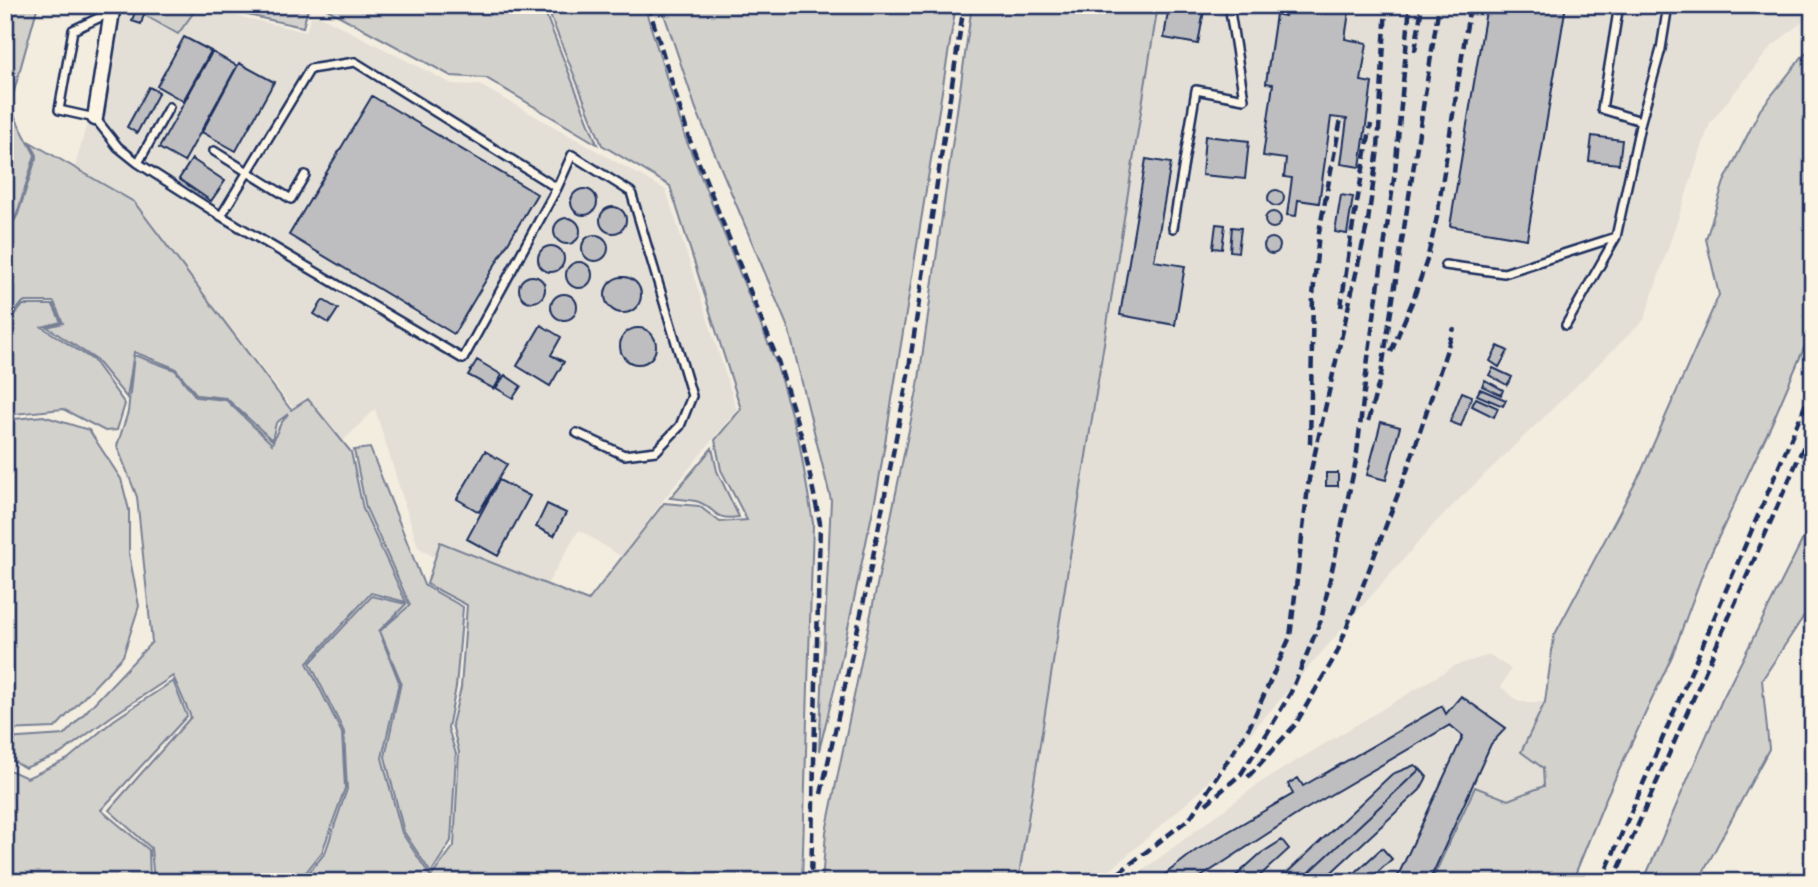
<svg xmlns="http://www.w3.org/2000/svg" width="1818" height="887" viewBox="0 0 1818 887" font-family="Pangolin,sans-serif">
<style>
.built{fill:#e3dfd6}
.green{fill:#d3d1cc;stroke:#778095;stroke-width:2}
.building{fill:#bebec0;stroke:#1b2f5e;stroke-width:2}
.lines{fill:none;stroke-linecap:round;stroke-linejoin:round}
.service-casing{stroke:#1b2f5e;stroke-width:12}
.minor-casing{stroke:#1b2f5e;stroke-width:19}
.service{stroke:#fcf5e5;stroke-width:7}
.minor{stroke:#fcf5e5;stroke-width:14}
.rail{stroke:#1b2f5e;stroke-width:4.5;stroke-dasharray:10 5;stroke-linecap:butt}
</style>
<rect width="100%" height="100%" fill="#f3ede0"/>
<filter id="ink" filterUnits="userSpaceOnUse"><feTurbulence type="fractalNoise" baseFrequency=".0143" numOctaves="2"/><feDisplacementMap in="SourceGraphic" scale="14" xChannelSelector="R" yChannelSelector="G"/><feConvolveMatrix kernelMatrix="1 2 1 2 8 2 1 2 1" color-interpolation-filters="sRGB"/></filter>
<g filter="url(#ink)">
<!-- built -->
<path class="built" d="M119 5H191L306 32 311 17H322L452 84 480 85 666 190 737 410 664 499 622 557 579 530 528 617 418 547 375 409 329 455 134 202 75 167Z
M1152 5H1813V13L1771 47 1710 123 1644 320 1437 521 1198 793 1097 882H1014Z
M1490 655 1511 669 1501 687 1520 702H1545L1521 752 1543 768 1544 786 1508 800 1475 787 1431 882H1127L1261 782 1456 665Z"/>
<!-- green -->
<path class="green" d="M5 5H38L11 102 5 103Z
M127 5H199L178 34Z
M201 5H269L279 8 284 5H309L303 27Z
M312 5H542L597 144 486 78 451 76 325 8H312Z
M546 5H644L685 137 776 363 799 441 813 523 802 882H301L325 853 347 789 344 732 310 663 372 596 406 604 379 631 399 682 382 758 402 833 431 877 454 846 459 752 452 724 461 688 467 605 427 584 440 542 588 601 664 503 699 506 720 522 747 520 721 470 715 440 741 409 670 186 602 145Z
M661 5H956L878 486 839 670 819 751 831 500 789 330 696 109Z
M972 5H1158L1018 882H822L826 832 918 386Z
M1813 47V327L1772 423 1707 562 1672 656 1606 798 1572 882H1431L1475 787 1508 800 1544 786 1543 768 1521 752 1545 702 1554 636 1642 470 1719 295 1706 239 1724 182 1760 110 1802 57Z
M9 106 35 155 17 214 5 233V107Z
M30 142 134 202 291 410 308 399 351 452 363 509 406 602 371 593 307 663 342 733 345 788 322 852 298 882H154L151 848 109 810 191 717 173 676 112 716 60 754 25 768 5 756V739L64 735 152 642 137 497 117 446 128 412 134 355 175 370 196 397 226 400 272 444 280 425 288 414 276 423 272 440 226 398 197 395 175 368 134 352 127 398 95 359 47 327 63 323 54 302H23L5 324 6 236 18 214 37 155Z
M23 305H53L61 322 42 327 93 360 125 404 117 430 105 431 63 409 5 415V327Z
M43 416 89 430 121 479 129 510V554L139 606 123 656 55 728 5 730V420Z
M370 448 424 585 463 607 456 687 448 728 456 754 451 841 431 873 404 832 385 757 401 682 380 631 410 605 366 508 354 450Z
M712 448 717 471 739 517C713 521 717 509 699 502 690 499 679 499 670 498Z
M1813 519V602L1762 680 1769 749 1698 882H1643L1722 700Z
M173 681 187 716 101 810 149 850 150 882H5V768L27 778 68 759 114 720Z"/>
<!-- building -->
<path class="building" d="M1169 5H1205L1198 44 1164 38Z
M1287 5H1350L1345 39 1367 43 1361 81 1372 83 1360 167 1341 164 1347 119 1331 117 1319 203 1298 200 1296 216 1287 215 1292 178 1284 177 1286 159 1263 156 1273 84 1266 83 1276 14 1285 16Z
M1487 5H1566L1527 239 1450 226Z
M136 8 145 11 141 24 132 21Z
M184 37 211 51 183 101 157 86Z
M212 52 237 66 184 162 159 148Z
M239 63 274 82 236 151 202 132Z
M149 87 159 92 137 133 127 127Z
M372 96 537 194 454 334 289 235Z
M1205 136 1249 141 1245 179 1202 175Z
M1592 136 1622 140 1619 164 1589 161Z
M192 159 225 181 211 201 179 179Z
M1146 159 1171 163 1154 261 1185 266 1175 325 1120 315Z
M571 202a13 13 0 1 1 26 0a13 13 0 1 1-26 0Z
M1268 198a8 8 0 1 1 16 0a8 8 0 1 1-16 0Z
M1341 195 1353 197 1347 234 1335 232Z
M600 220a13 13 0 1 1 26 0a13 13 0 1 1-26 0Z
M1265 220a8 8 0 1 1 16 0a8 8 0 1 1-16 0Z
M554 231a13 13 0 1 1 26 0a13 13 0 1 1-26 0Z
M1216 224 1225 225 1222 249 1213 248Z
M1232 227 1241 228 1238 252 1230 251Z
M582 248a13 13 0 1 1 26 0a13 13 0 1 1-26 0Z
M1264 246a8 8 0 1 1 16 0a8 8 0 1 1-16 0Z
M538 259a13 13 0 1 1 26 0a13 13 0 1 1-26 0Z
M566 275a13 13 0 1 1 26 0a13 13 0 1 1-26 0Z
M519 289a13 13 0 1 1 26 0a13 13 0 1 1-26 0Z
M605 295a18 18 0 1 1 36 0a18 18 0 1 1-36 0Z
M551 307a13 13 0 1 1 26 0a13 13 0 1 1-26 0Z
M323 300 338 309 329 323 314 314Z
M541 325 561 337 551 355 564 362 550 386 517 366Z
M620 346a18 18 0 1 1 36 0a18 18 0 1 1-36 0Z
M1498 346 1508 351 1499 367 1490 361Z
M477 360 502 375 494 389 468 375Z
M1493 368 1512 377 1507 385 1489 375Z
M505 375 521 386 513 398 496 388Z
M1485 380 1503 390 1501 395 1482 386Z
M1480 389 1506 400 1503 406 1477 395Z
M1462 392 1472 396 1461 426 1450 422Z
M1476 398 1498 408 1494 417 1472 406Z
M1381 422 1400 427 1386 480 1367 475Z
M485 451 507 464 479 512 457 499Z
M1326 473H1338V486H1326Z
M499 480 530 496 498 556 467 539Z
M547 504 566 513 554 536 536 527Z
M1461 696 1506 728 1491 744 1429 882H1395L1463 736 1450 725 1301 812 1193 882H1155L1195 851 1293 794 1288 784 1298 778 1303 786 1442 706 1446 714Z
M1415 765 1420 769 1299 882H1277L1392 774Z
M1420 769 1427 777 1420 790 1321 882H1299Z
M1282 840 1289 849 1253 882H1229L1260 854Z
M1382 848 1392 859 1367 882H1345Z"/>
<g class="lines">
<defs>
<path id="service" d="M1619 5 1602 109 1641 121
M111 12 73 30 59 110 95 118 118 147 138 163 221 216 463 359 557 188 572 155 631 192 692 396 680 426 656 451 624 455 577 433
M214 151 291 199 305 175
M138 163 169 107
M221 216 310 69 355 62 557 188
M1173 228 1196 90 1244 99 1229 5
M1445 265 1504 273 1616 237
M1566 325 1616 237 1641 121 1661 49 1668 5"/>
<path id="minor" d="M95 118 113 5"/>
</defs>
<!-- service casing -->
<use href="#service" class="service-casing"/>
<!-- minor casing -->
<use href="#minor" class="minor-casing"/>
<!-- service -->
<use href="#service" class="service"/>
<!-- minor -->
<use href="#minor" class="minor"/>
<!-- rail -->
<path class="rail" d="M648 5 689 138 778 361 802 438 820 523 811 882
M1415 51 1422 5
M1341 307 1351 236 1371 124
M1391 352 1413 300 1427 260 1437 217 1470 5
M1368 421 1381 375 1439 5
M1310 444 1313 296 1319 232 1341 119
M1248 777 1295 725 1337 653 1408 468 1454 328
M821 794 868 582 907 381 964 5
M1206 804 1241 774 1268 732 1291 692 1321 620 1356 461 1368 358 1395 172 1410 5
M1107 882 1190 818 1250 726 1290 637 1309 479 1368 221 1378 149 1386 5
M1601 882 1813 387
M1613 882 1813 425"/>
</g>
</g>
<!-- margin -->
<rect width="1818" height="887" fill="none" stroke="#fcf5e5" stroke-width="28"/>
<rect x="14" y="14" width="1790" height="859" fill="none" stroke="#1b2f5e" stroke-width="2.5" filter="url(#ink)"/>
</svg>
